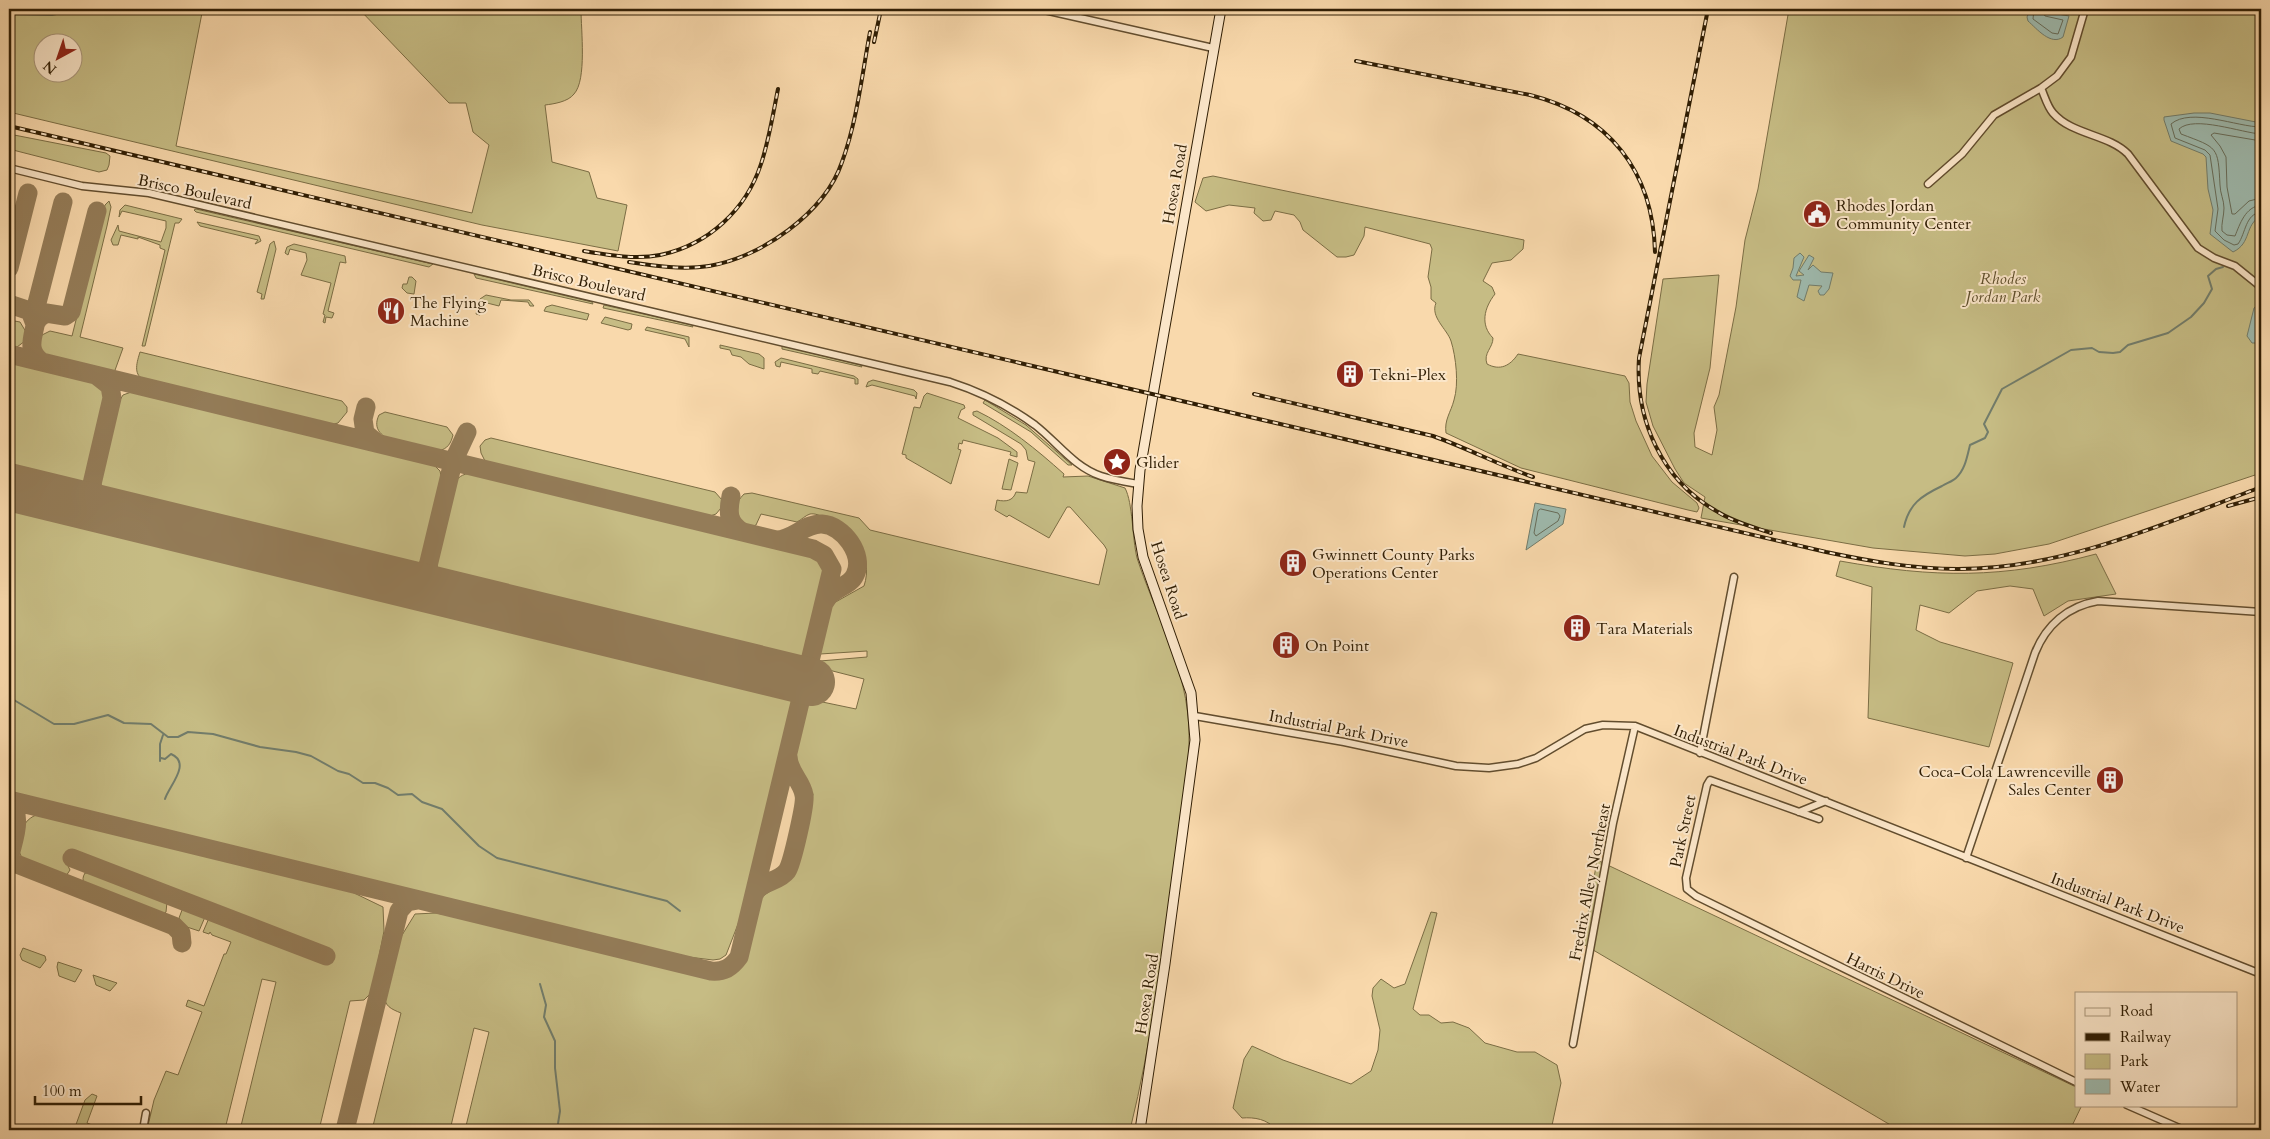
<svg xmlns="http://www.w3.org/2000/svg" width="2270" height="1139" viewBox="0 0 2270 1139" font-family="Cardo,serif">
<style>
.green{fill:#c6bc84;stroke:#7b6d44;fill-rule:evenodd}
.water{fill:#9ebaae;stroke:#727c6a}
.lines{fill:none;stroke-linecap:round;stroke-linejoin:round}
.shore{stroke:#676c59;stroke-width:1}
.stream{stroke:#727c6a;stroke-width:2}
.taxiway{stroke:#947c58;stroke-width:19}
.runway{stroke:#947c58;stroke-width:48}
.street-casing{stroke:#624d2e;stroke-width:9}
.secondary-casing{stroke:#301e04;stroke-width:11}
.street{stroke:#fbe6c9;stroke-width:6}
.secondary{stroke:#fbe6c9;stroke-width:9}
.rail-casing{stroke:#301e04;stroke-width:4}
.rail{stroke:#fbe6c9;stroke-width:2;stroke-dasharray:5.5;stroke-linecap:butt}
.labels{text-anchor:middle;stroke-width:4;stroke-linejoin:round;paint-order:stroke}
.street-label{font-size:16px;fill:#301e04;stroke:#fbe6c9}
.poi-label{font-size:16px;fill:#301e04;stroke:#fbe6c9;text-anchor:start}
.park-label{font-size:16px;font-style:italic;fill:#5d4d2a;stroke:#fbe6c9}
</style>
<rect width="100%" height="100%" fill="#f9d9ac"/>
<filter id="stains"><feTurbulence type="fractalNoise" baseFrequency=".004" numOctaves="4"/><feColorMatrix values="0 0 0 0 .2 0 0 0 0 .09 0 0 0 0 .02 0 0 0 .5 -.17"/></filter>
<radialGradient id="worn" r=".72"><stop offset=".6" stop-color="#630" stop-opacity="0"/><stop offset="1" stop-color="#630" stop-opacity=".3"/></radialGradient>
<!-- green -->
<path class="green" d="M9 9H210L202 13 176 146 472 213 489 145 473 132 466 103H449L359 9H581C581 30 587 80 574 94 568 102 553 104 545 105L552 162 589 172 597 198 627 205 618 251 482 225 9 112ZM42 42H72V72H42Z
M1789 9H2261V473L2049 544 1995 554 1965 556 1873 548 1701 518 1705 497 1684 483 1675 469 1653 426 1646 402 1647 384 1663 279 1719 275 1710 368 1694 433 1695 447 1712 455 1717 430 1714 407 1719 395 1736 307 1745 240 1758 189Z
M9 134 106 153 110 156 109 165 107 170 99 172 9 149Z
M1213 176 1524 240 1523 249 1511 260 1492 263 1483 281 1492 287 1495 294C1484 308 1480 325 1493 338 1493 348 1483 353 1487 364 1500 371 1510 366 1518 354L1625 376 1629 383 1630 402 1636 421 1652 456 1672 482 1697 503 1699 508 1697 512 1688 510 1521 468 1446 433C1444 420 1451 412 1454 400 1459 384 1456 357 1451 341 1447 329 1430 317 1436 303L1431 299V287L1428 277 1432 249 1430 244 1365 227 1364 236 1354 255 1346 257H1337L1303 230 1300 222 1294 215 1275 211 1271 220 1263 221 1254 213 1255 208 1229 205 1206 211 1195 202 1203 178Z
M109 201 111 207 107 226 80 337 123 348 114 373 47 356 41 352 38 344 42 335 50 331 72 336 105 205Z
M125 205 182 219 179 223H175L145 346H142L165 250 160 248V245L138 237V239L121 235 118 245H113L111 240 118 225 119 231 161 242 166 228V221L122 211 119 217 120 210Z
M196 209 433 264 429 267 196 212 194 210Z
M197 222 259 236 261 241 255 244 258 240 200 226Z
M274 241 276 249 264 299H261L262 294 257 292 270 244Z
M294 244 345 256 346 263 340 262 328 311 334 313 332 318 326 317 325 323 323 322 325 315 323 314 331 283 301 275 307 260 306 253 290 249 288 255 285 253 287 247Z
M474 274 592 302 593 304 476 278Z
M409 277H412L416 281 414 294 407 293 402 288 403 284H407Z
M486 295 511 300H529L534 306H530L528 302 501 300 499 306 483 302 480 315 476 314 480 299Z
M552 305 589 314 587 320 544 311 546 307Z
M604 305 692 325 693 327 603 308Z
M605 317 632 324 631 329 628 330 601 323Z
M9 320 20 322 26 332 25 341 17 347H9Z
M647 327 689 337V347L685 339 645 330Z
M720 345 759 354 764 358V369L749 364 741 357 732 355 730 350 720 348Z
M782 346 861 365 862 367 782 349Z
M140 352 342 401 347 407V412L338 423 330 425 143 379C133 374 137 362 140 352Z
M781 358 854 376 858 379V384H855V379L820 371 818 374 812 373V369L781 362 780 367 776 366 775 362Z
M9 360 95 382C104 388 106 394 104 404L85 482 78 487 9 470Z
M873 380 914 390 917 393 916 399 915 396 872 385 866 387 868 382Z
M134 391 433 464 440 471 442 481 422 560 415 566 408 568 103 494 99 486 120 400 123 395Z
M927 393 964 405 965 408 961 410 958 418 998 438 1017 452V457L1010 455 1011 452 963 440 962 444 959 443 958 449 961 450 951 484 906 458V455L902 454 914 407 920 408 924 396Z
M985 400 1026 425 1072 465H1068L1031 432 983 403Z
M977 411C1008 426 1036 449 1064 474L1063 477 1088 476 1125 488C1133 503 1132 538 1137 558 1153 607 1180 657 1187 708 1194 755 1181 812 1175 859 1163 950 1152 1041 1130 1130H465L489 1032 474 1028 450 1130H372L401 1013C391 1009 384 1006 384 994L399 940 415 914 436 913 487 922 710 978C752 978 752 929 760 898L793 876 813 794 793 761 808 699 856 709 864 679 817 667 820 661 867 657V651L820 654 832 604 864 586C874 557 853 527 826 518 821 516 815 513 810 514 806 515 801 520 797 522L761 514 756 525C746 530 731 522 734 509 736 504 740 498 744 494L752 493 859 518 870 530 1099 585 1107 550 1104 545 1070 507H1067L1049 538 1009 515 1007 517 995 510 997 500C1006 502 1013 501 1016 492L1027 493 1035 462 1028 460 1026 450 1021 444 973 415V412Z
M385 412 447 427 453 435C451 443 448 449 438 451 420 447 365 444 379 415Z
M491 438 715 492 722 500 721 508 716 514 707 517 486 463 481 453 480 446 485 440Z
M1009 459 1018 463 1011 490 1002 489Z
M472 473 818 558 824 565 826 573 805 654 793 661 446 577 438 570 436 560 454 486C457 477 462 474 472 473Z
M9 504 781 692 792 701V716L747 901 726 955 720 959 713 960 664 954 9 794Z
M2096 554 2116 594 2068 601 2044 616 2033 589 2010 586 1977 591 1949 613 1920 605 1916 630 1940 642 2013 663 1989 747 1868 718 1872 587 1836 576 1840 561C1934 578 2003 579 2096 554Z
M36 815 53 817 315 881 352 892 383 907 384 931 372 992 364 1000 350 1001 319 1130H240L276 982 262 979 225 1129 229 1130H147L154 1100 166 1071 178 1075 202 1012 186 1006 188 1000 204 1006 224 954H226L231 942 212 935 210 932 209 934 203 932 209 918 322 960 331 951 197 900 192 910 205 917 199 931 184 926 179 918 187 897 75 853 70 864H67L70 870 66 876C57 877 51 874 43 871 23 862 14 856 21 833 24 824 27 819 36 815Z
M1597 860 2076 1087V1105H2082L2070 1130H1899L1583 944Z
M85 873H91L167 902 166 912 162 915 157 914 92 890C85 886 80 881 85 873Z
M1431 912 1437 913 1413 1009 1420 1015H1429L1441 1023 1453 1022 1469 1028 1485 1043 1517 1052H1535L1557 1065 1561 1083 1551 1130H1276C1268 1119 1254 1117 1242 1118L1233 1108 1244 1059 1252 1046 1283 1060 1351 1084 1371 1071 1378 1050 1380 1030 1372 996 1373 988 1381 979 1394 988 1405 984Z
M23 948 45 956 46 960 40 968 22 960 20 955Z
M58 962 82 970 75 982 59 976 57 967Z
M93 975 117 983 110 991 96 985Z
M92 1094 97 1096 87 1123 105 1130H74L85 1100Z"/>
<!-- water -->
<path class="water" d="M2030 9 2069 16 2063 37C2051 46 2037 29 2028 21L2027 17Z
M2194 113H2210L2261 123V216C2244 225 2252 243 2233 252L2210 234 2213 210 2208 189 2206 157 2203 154 2171 141 2164 120V117Z
M1800 253 1804 257 1796 276 1804 275 1799 271 1809 255 1814 258 1808 270 1813 265 1821 272 1833 273 1829 289 1824 295H1820L1818 291 1822 286 1809 285 1804 301 1797 297 1801 280H1793L1790 276 1793 268 1794 258Z
M2261 303V343H2252L2247 336 2254 308Z
M1535 503 1566 509 1563 524 1526 550Z"/>
<g class="lines">
<!-- shore -->
<path class="shore" d="M2034 9 2033 19 2052 33 2058 34 2063 20 2045 16 2041 9
M2261 127C2237 127 2191 107 2171 124L2175 138 2205 150 2210 155 2218 209 2215 231 2224 240 2234 245 2238 244C2246 233 2245 214 2261 212
M2261 134C2242 133 2194 115 2179 129L2181 134C2218 148 2218 146 2220 185 2220 193 2224 200 2224 208 2224 216 2221 224 2222 231L2227 235 2235 236C2240 224 2245 207 2261 205
M2261 141 2214 133 2211 135 2220 146 2226 157 2227 187 2232 214H2235L2249 201 2261 198
M1541 509 1558 513 1560 516 1558 521 1536 536 1534 533 1538 511Z"/>
<!-- stream -->
<path class="stream" d="M9 14 52 15 79 9
M1904 527C1909 504 1921 496 1942 486 1947 483 1953 481 1956 478 1965 470 1967 457 1970 445L1985 438 1988 432 1984 424 2002 389 2071 350 2092 348 2099 352 2113 353 2120 352 2128 345 2168 333 2191 317 2204 303 2212 289 2208 276 2216 269 2223 267
M9 697 54 724H74L108 715 124 723 151 724 168 737H178L188 732 213 734 260 747 296 752 311 756 338 771 349 774 363 783H375L388 788 398 795 412 794 422 802 442 809 479 846 497 858 667 901 680 911
M161 758 165 759 171 754C192 763 169 786 165 799
M160 761V744L163 735
M540 984 546 1005 544 1017 555 1041V1068L560 1111 557 1130"/>
<!-- taxiway -->
<path class="taxiway" d="M9 268 28 193
M9 304 30 311 35 324
M35 324 39 318 46 313 65 316 71 312 97 211
M9 354 813 549 824 555 832 569 739 957C731 968 724 972 711 971L9 800
M42 362C25 350 34 336 36 320 37 314 36 309 37 303L63 202
M366 407 363 419 365 433 377 443
M92 484 96 500 112 512
M731 496C728 511 727 523 743 532
M64 500C77 499 87 496 92 484L112 398 110 386 96 375
M776 540C793 540 805 523 822 524 843 525 865 555 855 575 849 588 831 587 825 602
M428 566C429 580 435 587 448 594
M397 581C411 582 421 579 428 566L453 462 467 432
M9 800C24 818 13 839 9 860
M72 858 326 956
M9 861 174 926 181 933 182 943
M754 895C760 880 778 883 787 871 792 864 806 803 804 795 802 781 788 772 788 756
M345 1130 399 911 407 902 418 900"/>
<!-- runway -->
<path class="runway" d="M9 487 811 682"/>
<defs>
<path id="street" d="M1040 9 1213 48
M2041 88C2045 97 2047 106 2053 113 2072 135 2108 134 2128 154L2198 248 2214 258 2235 266 2261 287
M9 168 82 186 149 193 950 382C981 392 1009 406 1035 425 1057 442 1074 467 1101 476 1113 480 1126 482 1138 484
M1928 184 1962 154 1994 115 2041 88 2057 76 2071 57 2085 9
M1195 716 1344 742 1456 766 1489 768 1518 764 1536 758 1585 729 1603 725 1635 726 2261 974
M1700 753 1734 577
M1799 812 1826 801
M1819 819 1710 780 1707 785 1686 878 1687 889 1696 896 2076 1082
M1966 858 2035 653C2046 625 2068 606 2098 601L2261 612
M1573 1044 1613 823 1635 726
M2127 1105 2184 1130
M143 1130 146 1113"/>
<path id="secondary" d="M1140 1130 1165 964 1195 740 1191 693 1143 557 1138 529 1137 506 1140 470 1154 389 1221 9"/>
</defs>
<!-- street casing -->
<use href="#street" class="street-casing"/>
<!-- secondary casing -->
<use href="#secondary" class="secondary-casing"/>
<!-- street -->
<use href="#street" class="street"/>
<!-- secondary -->
<use href="#secondary" class="secondary"/>
<defs>
<path id="rail" d="M1708 9 1639 358C1635 420 1662 481 1718 512 1734 522 1753 527 1771 533
M874 42 880 14
M1356 61 1530 95C1609 115 1653 171 1655 252
M9 126 1826 552C1869 561 1913 569 1958 569 2064 569 2163 524 2261 487
M584 251C608 255 636 260 660 255 708 245 746 210 761 164 769 140 773 114 778 89
M629 262C655 266 683 270 709 266 760 258 825 213 842 162 857 121 862 75 870 32
M1254 394 1433 436C1467 448 1499 465 1533 477
M2228 506 2261 497"/>
</defs>
<!-- rail casing -->
<use href="#rail" class="rail-casing"/>
<!-- rail -->
<use href="#rail" class="rail"/>
</g>
<!-- icons -->
<defs>
<symbol id="civic-disc" viewBox="-11 -11 22 22"><circle r="9.5" fill="#8f2418" stroke="#fbe6c9"/><path d="M-.6-6.5H3V-4.5H.6V-3L4-1V1h2V6H-6V1h2V-1L-.6-3ZM-1.2 2.5V6h2.4V2.5Z" fill="#fff"/></symbol>
<symbol id="restaurant-disc" viewBox="-11 -11 22 22"><circle r="9.5" fill="#8f2418" stroke="#fbe6c9"/><path d="M-5-6h1v4h1v-4h1v4h1v-4h1v5L-1.5 .5V6h-2V.5L-5-1ZM5-6V6H3V1.5H1.5Q1.5-4 5-6Z" fill="#fff"/></symbol>
<symbol id="building-disc" viewBox="-11 -11 22 22"><circle r="9.5" fill="#8f2418" stroke="#fbe6c9"/><path d="M-4-6H4V6H1V3H-1V6H-4ZM-2.5-4.3h1.7v1.8h-1.7ZM.8-4.3h1.7v1.8H.8ZM-2.5-1h1.7V.8h-1.7ZM.8-1h1.7V.8H.8Z" fill="#fff"/></symbol>
<symbol id="sight-disc" viewBox="-11 -11 22 22"><circle r="9.5" fill="#8f2418" stroke="#fbe6c9"/><path d="M0-6L1.8-2.2L6-1.7L2.9 1.2L3.7 5.4L0 3.3L-3.7 5.4L-2.9 1.2L-6-1.7L-1.8-2.2Z" fill="#fff"/></symbol>
</defs>
<g fill-rule="evenodd">
<use href="#civic-disc" x="1801" y="198" width="32" height="32"/>
<use href="#restaurant-disc" x="375" y="295" width="32" height="32"/>
<use href="#building-disc" x="1334" y="358" width="32" height="32"/>
<use href="#sight-disc" x="1101" y="446" width="32" height="32"/>
<use href="#building-disc" x="1277" y="547" width="32" height="32"/>
<use href="#building-disc" x="1561" y="612" width="32" height="32"/>
<use href="#building-disc" x="1270" y="629" width="32" height="32"/>
<use href="#building-disc" x="2094" y="764" width="32" height="32"/>
</g>
<g class="labels">
<!-- street labels -->
<g class="street-label">
<text transform="translate(1174 184) rotate(-80)" y="6">Hosea Road</text>
<text transform="translate(195 191) rotate(12)" y="6">Brisco Boulevard</text>
<text transform="translate(589 282) rotate(13)" y="6">Brisco Boulevard</text>
<text transform="translate(1169 580) rotate(72)" y="6">Hosea Road</text>
<text transform="translate(1339 728) rotate(11)" y="6">Industrial Park Drive</text>
<text transform="translate(1741 754) rotate(21)" y="6">Industrial Park Drive</text>
<text transform="translate(1682 831) rotate(-78)" y="6">Park Street</text>
<text transform="translate(1589 882) rotate(-79)" y="6">Fredrix Alley Northeast</text>
<text transform="translate(2118 902) rotate(21)" y="6">Industrial Park Drive</text>
<text transform="translate(1886 975) rotate(26)" y="6">Harris Drive</text>
<text transform="translate(1146 994) rotate(-81)" y="6">Hosea Road</text>
</g>
<!-- poi labels -->
<g class="poi-label">
<text x="1836" y="211">Rhodes Jordan<tspan x="1836" dy="18">Community Center</tspan></text>
<text x="410" y="308">The Flying<tspan x="410" dy="18">Machine</tspan></text>
<text x="1369" y="380">Tekni-Plex</text>
<text x="1136" y="468">Glider</text>
<text x="1312" y="560">Gwinnett County Parks<tspan x="1312" dy="18">Operations Center</tspan></text>
<text x="1596" y="634">Tara Materials</text>
<text x="1305" y="651">On Point</text>
<text x="2091" y="777" text-anchor="end">Coca-Cola Lawrenceville<tspan x="2091" dy="18">Sales Center</tspan></text>
</g>
<!-- park labels -->
<g class="park-label">
<text x="2003" y="284">Rhodes<tspan x="2003" dy="18">Jordan Park</tspan></text>
</g>
</g>
<!-- margin -->
<rect width="2270" height="1139" fill="none" stroke="#f9d9ac" stroke-width="30"/>
<rect x="10" y="10" width="2250" height="1119" fill="none" stroke="#301e04" stroke-width="2.5"/>
<rect x="15" y="15" width="2240" height="1109" fill="none" stroke="#301e04"/>
<!-- legend -->
<rect x="2075" y="992" width="162" height="115" fill="#fbe6c9" stroke="#aa967a"/>
<rect x="2085" y="1008" width="25" height="8" fill="#fbe6c9" stroke="#aa967a"/>
<text x="2120" y="1016" font-size="15" fill="#301e04">Road</text>
<rect x="2085" y="1033" width="25" height="8" fill="#301e04" stroke="#aa967a"/>
<text x="2120" y="1042" font-size="15" fill="#301e04">Railway</text>
<rect x="2085" y="1054" width="25" height="15" fill="#c6bc84" stroke="#aa967a"/>
<text x="2120" y="1066" font-size="15" fill="#301e04">Park</text>
<rect x="2085" y="1079" width="25" height="15" fill="#9ebaae" stroke="#aa967a"/>
<text x="2120" y="1092" font-size="15" fill="#301e04">Water</text>
<!-- north arrow -->
<g transform="translate(58 58) rotate(220)"><circle r="24" fill="#fbe6c9" stroke="#aa967a"/>
<path d="M0-4L9 19L0 12L-9 19Z" fill="#8f2418"/>
<text y="-8" font-size="14" font-weight="bold" text-anchor="middle" fill="#301e04">N</text>
</g>
<!-- scale -->
<path d="M35 1096v8h106v-8" fill="none" stroke="#301e04" stroke-width="2.5"/>
<text x="42" y="1096" font-size="15" fill="#301e04" stroke="#fbe6c9" stroke-width="4" paint-order="stroke">100 m</text>
<rect width="100%" height="100%" filter="url(#stains)"/>
<rect width="100%" height="100%" fill="url(#worn)"/>
</svg>
